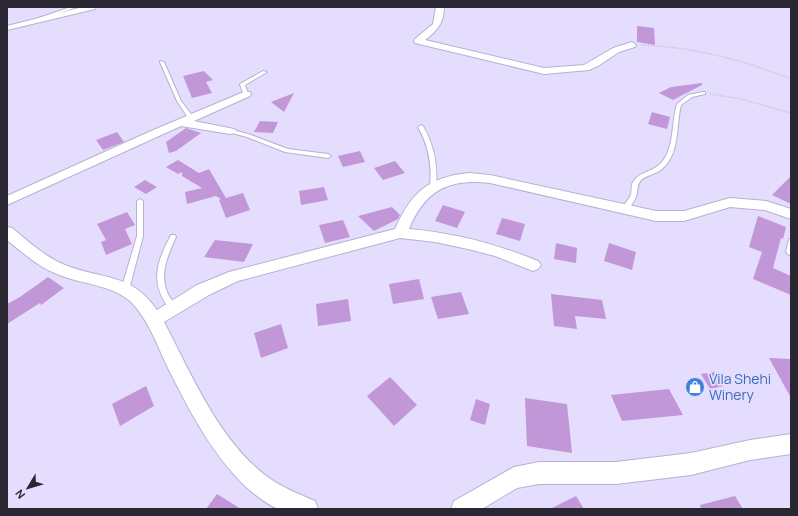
<svg xmlns="http://www.w3.org/2000/svg" width="798" height="516" viewBox="0 0 798 516" font-family="Manrope,sans-serif">
<style>
.building{fill:#c197d8}
.lines{fill:none;stroke-linecap:round;stroke-linejoin:round}
.service-casing{stroke:#b8b0d0;stroke-width:2}
.minor-casing{stroke:#b8b0d0;stroke-width:2}
.path{stroke:#aaa4be;stroke-width:1.5;stroke-dasharray:0.5 1.5;stroke-linecap:butt}
.service{fill:#fff;fill-rule:evenodd}
.minor{fill:#fff;fill-rule:evenodd}
.labels{text-anchor:middle;stroke-width:3.5;stroke-linejoin:round;paint-order:stroke}
.near-shop-label{font-size:14px;fill:#366cbe;stroke:#e5ddfe;text-anchor:start}
</style>
<rect width="100%" height="100%" fill="#e5ddfe"/>
<!-- building -->
<path class="building" d="M637 26 654 28 655 45 637 42Z
M204 71 213 80 206 82 212 93 192 98 183 76Z
M702 83V85L673 100 659 93 671 87Z
M294 93 284 112 271 102Z
M652 112 670 117 667 129 648 124Z
M260 121 278 122 273 133 254 132Z
M186 128 201 133 176 151 169 153 166 142Z
M117 132 124 142 103 150 96 140Z
M360 151 365 162 343 167 338 156Z
M178 160 199 173 209 169 226 198 243 193 250 210 226 218 219 200 221 199 216 196 187 204 185 192 202 188 182 176V172L178 174 166 167Z
M395 161 405 173 383 180 374 168Z
M791 176V204L772 195Z
M145 180 157 187 146 194 134 187Z
M324 187 328 200 301 205 299 191Z
M443 205 465 212 457 228 435 221Z
M392 207 400 215 398 219 374 231 358 216Z
M127 212 135 225 125 229 132 244 106 255 101 242 106 240 97 224Z
M758 216 786 227 783 239 781 238 773 268 791 276V295L753 279 762 252 749 247Z
M502 218 525 224 520 241 496 234Z
M343 220 350 237 325 243 319 225Z
M215 240 243 243 253 244 244 262 204 257Z
M556 243 577 248 576 263 554 259Z
M609 243 636 252 632 270 604 261Z
M48 277 64 288 41 305 40 303 7 324V304L20 297Z
M419 279 424 299 393 304 389 284Z
M461 292 469 314 438 319 431 297Z
M551 294 602 300 606 319 575 316 577 329 554 326Z
M348 299 351 321 318 326 316 304Z
M281 324 288 348 261 358 254 333Z
M769 358 791 359V398Z
M714 372 724 386 710 389 701 374Z
M390 377 417 405 394 426 367 396Z
M146 386 154 406 120 426 112 404Z
M669 389 683 415 622 421 611 395Z
M525 398 567 404 572 453 527 446Z
M476 399 490 404 485 425 470 420Z
M217 494 241 509H206Z
M576 496 584 509H550Z
M735 496 743 509H701L700 505Z"/>
<g class="lines">
<defs>
<path id="service" d="M71 7H77L30 23 27 22Z
M160 61 164 62 181 101 194 118 193 119H189L177 101 160 62Z
M263 71 267 72 245 85 248 94 244 95 240 85V84Z
M703 92H705V94L692 97 681 105C676 125 680 153 663 168 657 174 647 175 641 180 637 185 638 188 637 193 636 200 631 206 626 211H622L621 209C624 204 629 200 631 194 632 190 631 185 633 182 639 172 651 172 659 165 675 151 671 123 677 104L688 95Z
M421 125 423 126C434 145 438 165 436 187L433 189 430 187C432 165 429 146 418 127Z
M230 129 251 135 288 149 328 154 331 156 328 158 285 152 247 137 228 132V130Z
M140 199 143 201V236L129 290 128 292H122L121 290 137 236V201Z
M171 235H175L176 237C169 253 160 271 166 289 168 296 173 301 177 308L176 310C170 312 169 309 166 304 150 279 158 260 171 235Z
M789 239H791V254L789 255 786 252Z"/>
<path id="minor" d="M83 7H96L95 9 7 30V26Z
M436 7H444C444 23 437 31 425 40L544 68 584 65 613 48 632 42 636 45 635 47 619 52 598 66 589 70 544 74 415 43 414 41 415 39 433 24Z
M246 91 250 92 251 94 250 96 194 121 234 129 236 131 234 133 230 134 181 126 7 205V196L151 131Z
M469 173 490 175 656 211H684L730 198 766 201 791 209V219L765 210 730 207 684 221H656L490 183C449 178 425 190 409 229 454 233 497 244 538 261L541 265 538 269 533 271 495 256 468 249 435 242 400 238 238 281 209 295 164 322C192 375 219 442 269 478 283 488 299 494 315 501L318 509C306 509 291 511 279 509 270 507 253 493 246 487 211 453 189 410 167 366 157 345 149 321 132 303 113 285 86 285 62 276 41 269 24 254 7 240V227L12 228C29 242 45 257 65 265 102 280 131 272 157 310L197 285 229 272 395 229C411 193 428 177 469 173Z
M791 434V454L750 460 691 475 616 484H539L517 488 482 509H451L454 501 514 467 539 462H616L691 453 750 440Z"/>
</defs>
<!-- service casing -->
<use href="#service" class="service-casing"/>
<!-- minor casing -->
<use href="#minor" class="minor-casing"/>
<!-- path -->
<path class="path" d="M642 45C694 47 743 60 791 79
M710 94 741 99 791 113"/>
<!-- service -->
<use href="#service" class="service"/>
<!-- minor -->
<use href="#minor" class="minor"/>
</g>
<!-- icons -->
<defs>
<symbol id="shop-disc" viewBox="-11 -11 22 22"><circle r="9.5" fill="#3f7fe0" stroke="#e5ddfe"/><path d="M-5-2.5h2.3a2.7 3.5 0 0 1 5.4 0H5L5.5 6h-11ZM-1.5-2.5h3a1.5 2.3 0 0 0-3 0Z" fill="#fff"/></symbol>
</defs>
<g fill-rule="evenodd">
<use href="#shop-disc" x="684" y="376" width="22" height="22"/>
</g>
<g class="labels">
<!-- near-shop labels -->
<g class="near-shop-label">
<text x="709" y="384">Vila Shehi<tspan x="709" dy="16">Winery</tspan></text>
</g>
</g>
<!-- border -->
<rect width="798" height="516" fill="none" stroke="#2a2733" stroke-width="16"/>
<!-- north arrow -->
<g transform="translate(28 488) rotate(232)" stroke="#e5ddfe" stroke-width="3" paint-order="stroke">
<path d="M0-3L7 15L0 10L-7 15Z" fill="#2a2733"/>
<text y="-6" font-size="11" font-weight="bold" text-anchor="middle" fill="#2a2733">N</text>
</g>
</svg>
